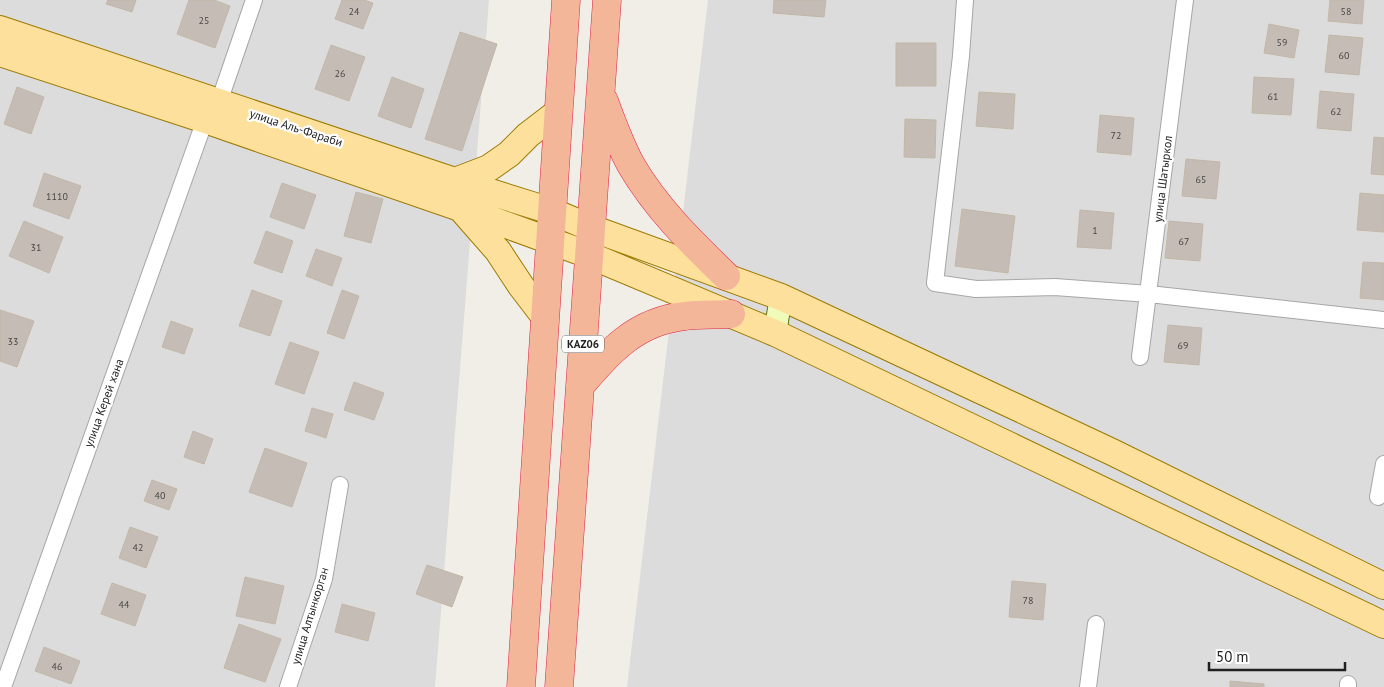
<svg xmlns="http://www.w3.org/2000/svg" width="1384" height="687" viewBox="0 0 1384 687" font-family="'PT Sans',sans-serif">
<style>
.residential{fill:#dddcdc}
.building{fill:#c5bdb5;stroke:#c2b7a7}
.lines{fill:none;stroke-linecap:round;stroke-linejoin:round}
.minor-casing{stroke:#a6a6a6;stroke-width:18}
.secondary-casing{stroke:#5f7a03;stroke-width:24}
.primary-casing{stroke:#9b7a00;stroke-width:28}
.trunk-casing{stroke:#df224c;stroke-width:29}
.minor{stroke:#fff;stroke-width:16}
.secondary{stroke:#f0fbb9;stroke-width:22}
.primary{stroke:#fee09d;stroke-width:26}
.trunk{stroke:#f4b698;stroke-width:28}
.labels{text-anchor:middle;stroke-width:4.5;stroke-linejoin:round;paint-order:stroke}
.number-label{font-size:10px;fill:#484644}
.shield{fill:#fff;stroke:#626262;stroke-width:1}
.shield-label{font-size:11px;font-weight:bold;fill:#1f1f1f}
.street-label{font-size:12px;fill:#1f1f1f;stroke:#fff}
</style>
<rect width="100%" height="100%" fill="#f0eee6"/>
<!-- residential -->
<path class="residential" d="M0 0H489L435 687H0Z
M708 0H1384V687H627Z"/>
<!-- building -->
<path class="building" d="M108 0H136L132 12 106 4Z
M189 0H214L230 6 215 48 177 34Z
M342 0H364L373 3 363 29 335 19Z
M774 0H826L824 17 773 13Z
M1330 0H1364L1362 24 1328 21Z
M1269 24 1299 30 1294 58 1264 53Z
M460 32 497 44 462 151 425 139Z
M1329 35 1363 38 1359 75 1325 72Z
M896 43H936V86H896Z
M331 45 365 57 349 101 315 89Z
M392 77 424 89 411 128 378 116Z
M1254 77 1294 79 1291 115 1252 113Z
M17 87 44 97 31 134 4 124Z
M1320 91 1354 94 1351 131 1317 128Z
M979 92 1015 94 1013 129 976 126Z
M1100 115 1134 118 1131 155 1097 152Z
M905 119 936 120 935 158 904 157Z
M1374 137 1384 138V175L1371 174Z
M1186 159 1220 162 1216 199 1182 196Z
M44 173 81 186 69 219 33 206Z
M282 183 316 195 304 229 270 217Z
M356 192 383 199 371 243 344 236Z
M1360 193 1384 195V232L1357 230Z
M962 209 1015 216 1008 273 955 266Z
M1080 210 1114 213 1111 249 1077 247Z
M24 221 63 237 49 273 9 256Z
M1169 221 1203 224 1200 261 1165 258Z
M266 231 293 241 282 273 254 263Z
M316 249 342 258 332 286 306 276Z
M1363 262 1384 263V300L1360 298Z
M252 290 282 301 270 336 239 326Z
M342 290 359 296 344 339 327 333Z
M0 310 34 321 17 367 0 361Z
M171 321 193 329 184 354 162 347Z
M1168 325 1202 328 1199 365 1164 362Z
M290 342 319 352 304 394 275 384Z
M354 382 384 393 374 420 344 410Z
M312 408 333 414 326 438 305 431Z
M193 431 213 439 204 464 184 457Z
M265 448 307 463 292 507 249 492Z
M152 480 177 489 169 510 144 501Z
M130 527 158 537 146 568 119 558Z
M427 565 463 577 452 607 416 594Z
M245 577 284 586 275 624 236 616Z
M1012 581 1046 584 1043 620 1009 617Z
M112 583 146 595 135 626 101 614Z
M342 604 375 613 368 641 335 632Z
M239 624 281 639 265 682 224 668Z
M44 647 80 661 71 684 35 671Z
M1230 681 1264 684V687H1230Z"/>
<g class="lines">
<defs>
<path id="minor" d="M965 0 961 56 935 283 976 289 1055 287 1149 294 1384 320
M219 102 254 0
M1140 357 1185 0
M1378 497 1384 464
M3 687 205 120
M288 687 324 579 340 485
M1088 687 1096 624
M1348 687V684"/>
<path id="secondary" d="M775 333 781 297"/>
<path id="primary" d="M0 29 455 181 551 211 591 228 781 297 1112 452 1384 586
M0 53 205 120 460 208 589 255 775 333 1384 625
M455 181 489 168 509 154 528 135 558 112
M462 210 498 251 521 286 544 316"/>
<path id="trunk" d="M604 101C612 123 620 145 631 165 656 208 691 242 726 276
M580 386C610 351 636 321 685 316 700 314 716 315 731 314
M521 687 566 0
M559 687 607 0"/>
</defs>
<!-- minor casing -->
<use href="#minor" class="minor-casing"/>
<!-- secondary casing -->
<use href="#secondary" class="secondary-casing"/>
<!-- primary casing -->
<use href="#primary" class="primary-casing"/>
<!-- trunk casing -->
<use href="#trunk" class="trunk-casing"/>
<!-- minor -->
<use href="#minor" class="minor"/>
<!-- secondary -->
<use href="#secondary" class="secondary"/>
<!-- primary -->
<use href="#primary" class="primary"/>
<!-- trunk -->
<use href="#trunk" class="trunk"/>
</g>
<g class="labels">
<!-- number labels -->
<g class="number-label">
<text x="354" y="15">24</text>
<text x="1346" y="15">58</text>
<text x="204" y="24">25</text>
<text x="1282" y="46">59</text>
<text x="1344" y="59">60</text>
<text x="340" y="77">26</text>
<text x="1273" y="100">61</text>
<text x="1336" y="115">62</text>
<text x="1116" y="139">72</text>
<text x="1201" y="183">65</text>
<text x="57" y="200">1110</text>
<text x="1095" y="234">1</text>
<text x="1184" y="245">67</text>
<text x="36" y="251">31</text>
<text x="13" y="345">33</text>
<text x="1183" y="349">69</text>
<text x="160" y="499">40</text>
<text x="138" y="551">42</text>
<text x="1028" y="604">78</text>
<text x="124" y="608">44</text>
<text x="57" y="670">46</text>
</g>
<!-- shield labels -->
<rect class="shield" x="562" y="335.5" width="42" height="17" rx="4"/>
<g class="shield-label">
<text x="583" y="348">KАZ06</text>
</g>
<!-- street labels -->
<g class="street-label">
<text transform="translate(296 128) rotate(18)" y="4">улица Аль-Фараби</text>
<text transform="translate(1163 179) rotate(-83)" y="4">улица Шатыркол</text>
<text transform="translate(104 403) rotate(-70)" y="4">улица Керей хана</text>
<text transform="translate(310 616) rotate(-73)" y="4">улица Алтынкорган</text>
</g>
</g>
<!-- scale -->
<path d="M1209 662v8h136v-8" fill="none" stroke="#1f1f1f" stroke-width="2.5"/>
<text x="1216" y="662" font-size="15" fill="#1f1f1f" stroke="#ffffff" stroke-width="4" paint-order="stroke">50 m</text>
</svg>
